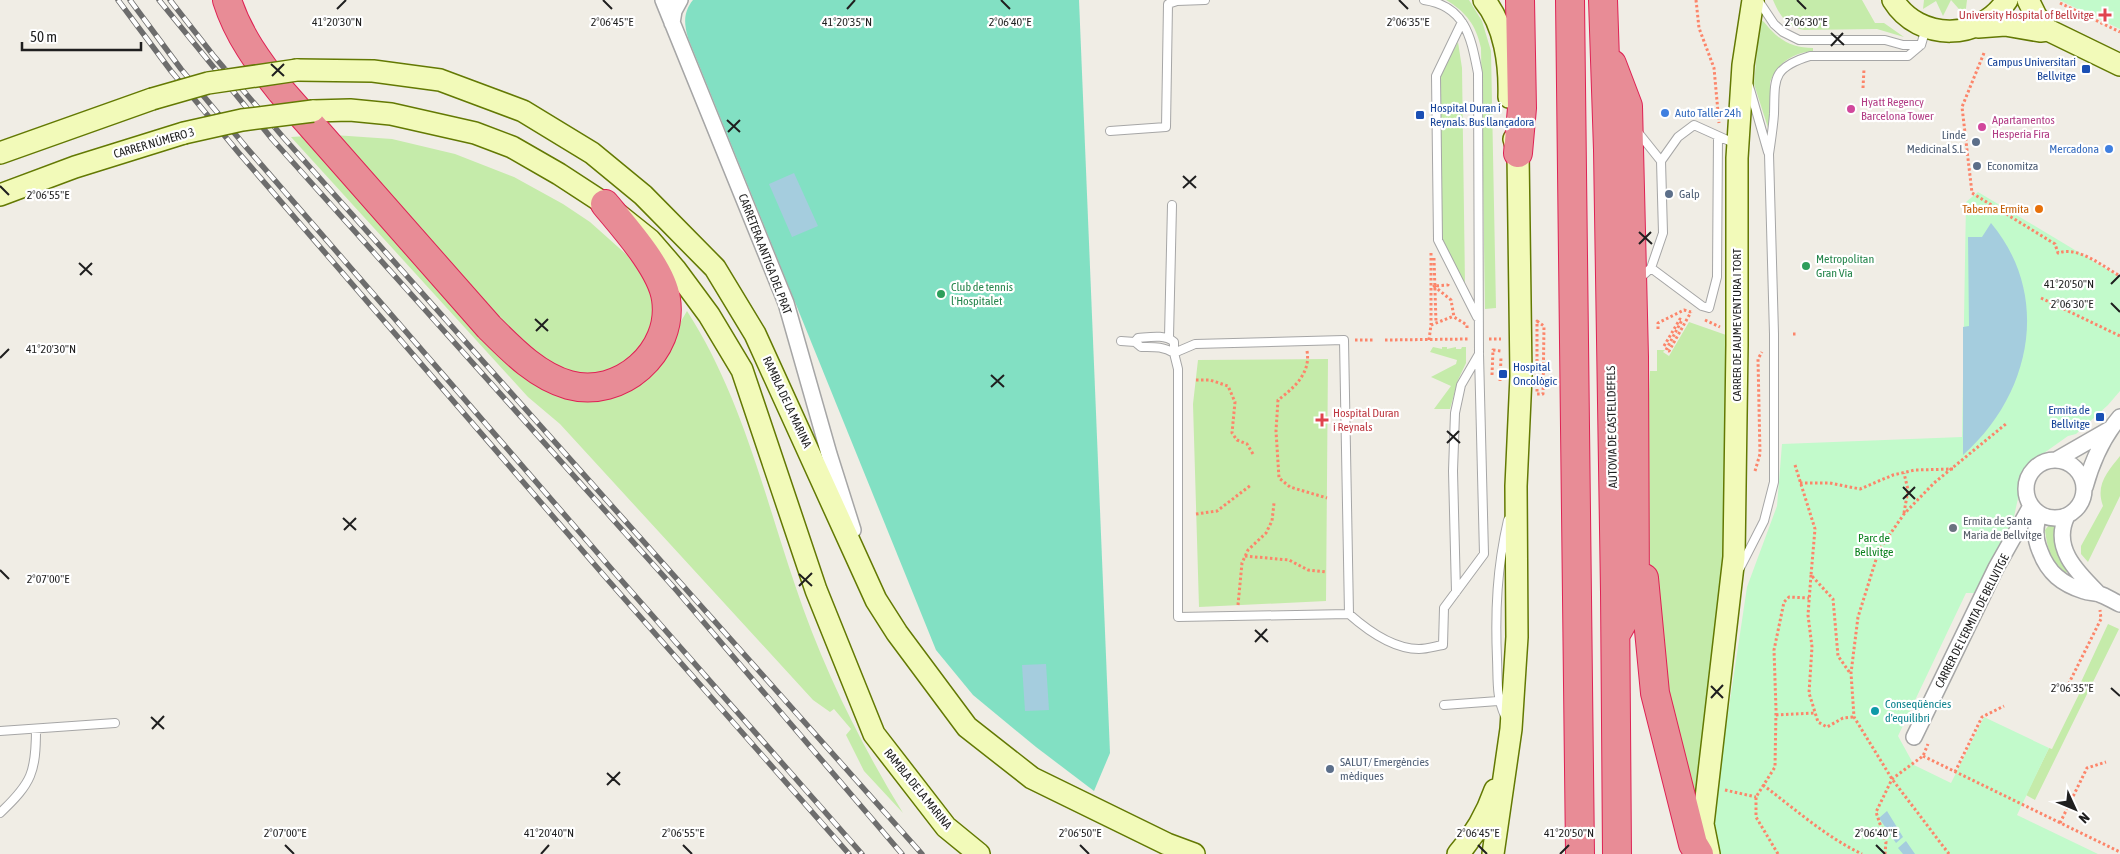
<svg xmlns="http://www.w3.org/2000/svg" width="2120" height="854" viewBox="0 0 2120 854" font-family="'Asap Condensed',sans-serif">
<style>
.grass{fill:#c5ebaa}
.park{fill:#c2facb}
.pitch{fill:#82e0c3}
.water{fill:#a5cdde}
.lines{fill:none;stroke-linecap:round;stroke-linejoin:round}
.lane-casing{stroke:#a6a6a6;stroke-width:10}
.street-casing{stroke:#a6a6a6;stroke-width:18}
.secondary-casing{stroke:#637903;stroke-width:24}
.highway-casing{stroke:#de2254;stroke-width:30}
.path{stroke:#fc856a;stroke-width:3;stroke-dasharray:2.5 2.5;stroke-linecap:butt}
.lane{stroke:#fff;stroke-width:8}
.street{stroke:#fff;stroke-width:15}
.secondary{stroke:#f2fab9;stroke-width:21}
.highway{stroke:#e88c96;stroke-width:28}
.rail-casing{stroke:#6d6d6d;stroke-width:5.5}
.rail{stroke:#fff;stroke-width:4;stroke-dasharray:11;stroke-linecap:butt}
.secondary-bridge-casing{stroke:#637903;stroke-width:24;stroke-linecap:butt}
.secondary-bridge{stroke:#f2fab9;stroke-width:21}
.ticks{fill:none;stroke:#1f1f1f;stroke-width:2}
.health-dot{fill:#e0444e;stroke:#fff;stroke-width:2}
.transit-dot{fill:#1a4fb4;stroke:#fff;stroke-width:2}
.hotel-dot{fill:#d1479c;stroke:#fff;stroke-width:2}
.shop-dot{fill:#3f7fe0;stroke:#fff;stroke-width:2}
.service-dot{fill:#5c6f8a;stroke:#fff;stroke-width:2}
.food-dot{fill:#e8710a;stroke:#fff;stroke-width:2}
.leisure-dot{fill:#2e9e5b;stroke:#fff;stroke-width:2}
.worship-dot{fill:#6b7280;stroke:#fff;stroke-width:2}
.culture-dot{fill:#0f9aa8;stroke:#fff;stroke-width:2}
.labels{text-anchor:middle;stroke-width:4.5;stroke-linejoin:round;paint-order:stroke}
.health-label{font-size:12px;fill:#be3a42;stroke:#fff;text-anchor:end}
.transit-label{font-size:12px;fill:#164399;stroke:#fff;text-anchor:end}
.hotel-label{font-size:12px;fill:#b23c85;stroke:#fff;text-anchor:start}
.shop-label{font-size:12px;fill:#366cbe;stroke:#fff;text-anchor:start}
.service-label{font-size:12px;fill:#4e5e75;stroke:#fff;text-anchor:start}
.street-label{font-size:12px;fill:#1f1f1f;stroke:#fff}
.food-label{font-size:12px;fill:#c56008;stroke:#fff;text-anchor:end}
.leisure-label{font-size:12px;fill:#27864d;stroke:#fff;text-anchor:start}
.worship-label{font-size:12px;fill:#5b616d;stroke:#fff;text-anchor:start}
.park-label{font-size:12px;fill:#0a801d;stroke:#fff}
.culture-label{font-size:12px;fill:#0d838f;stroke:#fff;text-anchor:start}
.ticks-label{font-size:12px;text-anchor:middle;fill:#1f1f1f;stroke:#fff;stroke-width:4.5;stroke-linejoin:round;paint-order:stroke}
</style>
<rect width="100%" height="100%" fill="#f0ede5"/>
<!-- grass -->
<path class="grass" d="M1446 0H1469L1482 21 1491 51 1496 308 1485 309 1481 48C1476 25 1466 12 1446 0Z
M1773 0H1862L1875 23H1884L1904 37 1877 29 1804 30C1788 27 1779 15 1773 0Z
M1924 0H1967L1965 16 1951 0 1943 16 1936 1 1923 9Z
M1760 19C1764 21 1767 26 1771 30 1783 43 1796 48 1813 48V51C1793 53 1778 62 1770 82V134L1754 84Z
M1458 42 1462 68 1465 285 1441 240 1439 79Z
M334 135 392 139 455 154 514 177 563 204 590 222 627 255 652 289 656 319 637 354 618 370 575 376 525 349Z
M307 136 556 390 663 352 687 311C741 395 763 491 795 585 822 666 859 741 903 813L864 771 846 735 851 729 834 709 830 712 813 700 560 424 528 397 291 137Z
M1689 322 1729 336 1727 596 1696 794 1694 793 1669 694 1655 607 1650 564 1645 488 1650 371H1657V350H1665L1663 352 1669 356Z
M1433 347 1442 349V347H1447V349L1456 347V349H1461L1462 347H1466V363L1458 380 1450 409H1434L1451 386 1431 377 1456 364 1457 360 1430 352Z
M1328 359 1326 601 1199 607 1193 404 1198 360Z
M2120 456V496L2088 562 2081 554V546L2103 506C2095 485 2108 471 2120 456Z
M2050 524 2057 526 2066 566 2067 572 2064 575C2051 563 2047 547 2045 530Z
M2108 624 2119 629 2035 800 2026 795 2049 748 2052 749 2084 684 2081 682Z"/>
<!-- park -->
<path class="park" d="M2059 0H2120V29Z
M1978 192 2120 277V391L2108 405 2076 434 2068 436 2037 458 2022 479 2014 517 1974 593H1966L1898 736 1914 765 1951 783 1984 717 2049 748 2017 815 2098 854H1718L1713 841 1719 774 1747 587 1777 506 1782 444 1962 437 1966 202Z"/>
<!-- pitch -->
<path class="pitch" d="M693 0H1079L1110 753 1094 791 1036 747 973 695 936 650 688 38C684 24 683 12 693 0Z"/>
<!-- water -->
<path class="water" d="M794 173 818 226 792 237 769 184Z
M1991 223C2052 296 2031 395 1963 455V327L1969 326 1968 237H1982Z
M1046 664 1049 710 1025 711 1022 665Z
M1887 811 1903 837 1896 843 1879 818Z
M1906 841 1915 854H1903L1898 848Z"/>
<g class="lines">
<defs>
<path id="lane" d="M1758 0 1774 24 1783 32 1799 40H1885L1903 45H1921
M1462 22 1436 76 1438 240 1477 317
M1749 86 1768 152
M1110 131 1166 127 1168 4 1177 1 1205 0
M1637 131 1661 161 1663 233 1651 268 1639 279
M1661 161 1678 137 1694 125 1736 144
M1651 268 1702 306 1709 308 1717 277 1718 136
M1169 337 1172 205
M1121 341 1135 342 1138 338C1150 337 1165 334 1174 342V353L1178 369V617L1349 614C1367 630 1394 649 1419 649 1427 649 1436 646 1443 645L1444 608 1484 554 1479 354 1478 73C1471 38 1466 6 1424 0
M1135 342 1141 347C1153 347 1163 346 1174 353
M1174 353 1195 344 1344 340 1349 614
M1740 568 1764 521 1774 482V334L1769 154C1771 140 1773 128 1774 114 1775 79 1771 68 1810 56H1908L1921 45 1926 28
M1456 592 1453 471 1455 413 1461 385 1479 354
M1444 705 1498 701
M1505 716C1496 696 1498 681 1497 659 1495 610 1497 568 1508 520
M0 731 115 723
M0 813C32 783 36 772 36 729"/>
<path id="street" d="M663 0 786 303 829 454 853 530
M672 23 674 11 680 0
M2026 489a29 29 0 1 1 58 0a29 29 0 1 1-58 0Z
M2056 460 2110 429
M2085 487C2092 462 2102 438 2120 417
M2040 514C2034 526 2035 539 2040 551 2048 573 2062 584 2084 591 2089 593 2094 592 2099 594 2106 596 2113 601 2120 604
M2067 516C2051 548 2078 573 2099 594
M1914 737 1996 568 2031 506"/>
<path id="secondary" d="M1484 0C1505 25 1510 65 1509 97
M1893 0C1919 42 1981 41 2007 0
M2028 0 2036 16 2048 30 2120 65
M1978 27 2005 25 2040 31 2048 30
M297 70 373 71 440 80 523 111 592 153 643 195 715 268 755 334 876 600 897 633 967 727 1032 778 1167 844 1194 854
M313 111 350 110 391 114 475 133 512 147 559 174 605 204 650 240 675 269 709 315 742 370 816 590 874 734 946 827 979 854
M0 153 152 99
M0 195 75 167 184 133
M1458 854C1474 836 1487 813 1495 790
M1493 854 1511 729 1517 637 1516 486 1521 376 1518 153 1514 139
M1709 854 1703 824 1734 557 1737 345V158L1743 65 1753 0"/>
<path id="highway" d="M227 0C238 35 259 63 281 91L489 327C512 350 537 376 569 385 620 399 674 352 666 299 662 269 624 227 605 204
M1570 0 1580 854
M1603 0 1608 150 1615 592 1617 854
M1612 64 1628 106 1634 357 1635 600 1616 634
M1518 153 1522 108 1520 0
M1644 578 1655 693 1693 844 1699 854"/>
</defs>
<!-- lane casing -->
<use href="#lane" class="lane-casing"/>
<!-- street casing -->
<use href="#street" class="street-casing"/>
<!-- secondary casing -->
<use href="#secondary" class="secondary-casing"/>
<!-- highway casing -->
<use href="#highway" class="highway-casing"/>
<!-- path -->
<path class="path" d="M1696 0 1699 28 1714 68 1719 123
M2060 3 2120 32
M1984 53 1962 107 1972 193 2055 244 2058 253C2079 246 2102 266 2120 276
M1863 88 1864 69
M1431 253V325
M1434 258 1436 323
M1448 284V285L1434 286 1451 300 1454 317 1467 325V328
M2041 298 2120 336
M1705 320 1720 327
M1537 321 1544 326 1543 394H1537Z
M1658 329V323L1684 310 1691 312
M1793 334H1797
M1489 339H1501
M1355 340H1375
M1385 340 1469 339
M1429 340 1431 325 1454 316
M1664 346 1680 319 1682 320 1666 350 1669 351 1691 312
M1307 351C1311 373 1294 388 1278 400L1276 431 1279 478 1290 487 1327 498
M1492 375 1493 350 1501 351
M1196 380H1210L1228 386 1235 402 1232 433 1237 440 1247 444 1253 454
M1500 381 1501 357
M1795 465 1815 529 1811 575 1833 599 1838 656 1850 673
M1755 471 1760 454 1758 359 1762 352
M1800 483H1830L1860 489 1893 475 1915 470 1953 469
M1904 513 1908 490 1904 473
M1196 514 1217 511 1251 485
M1245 556 1289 560 1308 570 1326 572
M1811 575 1808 615 1812 647 1809 693 1818 722 1827 727 1843 718 1854 717
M1238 605 1242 563 1248 550 1266 533 1272 521 1274 503
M2064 693 2101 619 2100 610
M1776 715 1815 713
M1923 756 2120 852
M1955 772 1982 717 2004 706
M1763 785C1795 809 1826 837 1862 854
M1725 790 1756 797
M2060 823 2087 768 2106 762
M1778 854 1756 817V797L1775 767 1776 710 1774 650 1784 602 1789 597 1809 598
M1885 854 1886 842 1876 812 1892 779 1923 756 1928 744
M1949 854 1892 779 1854 717 1851 673 1858 617 1879 550 1904 514 1934 483 2007 423"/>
<!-- lane -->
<use href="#lane" class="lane"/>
<!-- street -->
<use href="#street" class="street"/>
<!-- secondary -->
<use href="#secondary" class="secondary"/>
<!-- highway -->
<use href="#highway" class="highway"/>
<defs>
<path id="rail" d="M118 0 171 71 238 152 607 579 849 854
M130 0 181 69 246 147 615 573 862 854
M159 0 272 139 677 591 902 854
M170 0 213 55 283 137 922 854"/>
</defs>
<!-- rail casing -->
<use href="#rail" class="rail-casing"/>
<!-- rail -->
<use href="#rail" class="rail"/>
<defs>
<path id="secondary-bridge" d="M152 99 208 83 297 70
M184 133 242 120 313 111"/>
</defs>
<!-- secondary-bridge casing -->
<use href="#secondary-bridge" class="secondary-bridge-casing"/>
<!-- secondary-bridge -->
<use href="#secondary-bridge" class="secondary-bridge"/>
</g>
<!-- ticks -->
<path class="ticks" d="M603 0 612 9M1001 0 1010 9M1399 0 1408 9M1797 0 1806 9M337 9 346 0M847 9 855 0M1831 33 1844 45M1831 46 1843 33M271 64 284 76M272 76 284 64M727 120 740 132M728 132 740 120M1183 176 1196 188M0 186 9 195M1183 188 1196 176M1639 232 1652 244M1639 244 1651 232M79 263 92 275M80 275 92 263M2111 284 2120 275M2111 303 2120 312M535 319 548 331M536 331 548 319M0 358 9 349M991 375 1004 387M991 387 1004 375M1447 431 1460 443M1447 443 1459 431M1903 487 1915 499M1903 499 1915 487M343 518 356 530M344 530 356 518M0 570 9 579M799 574 812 586M799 586 812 573M1255 630 1268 642M1255 642 1267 629M1711 686 1723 698M2111 688 2120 696M1711 698 1723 685M151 717 164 729M152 729 164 716M607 773 620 785M607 785 620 772M285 845 294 854M683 845 692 854M1080 845 1089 854M1478 845 1487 854M1876 845 1885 854M541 854 549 845M1560 854 1569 845"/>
<!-- markers -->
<g class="health-dot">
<path d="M2102.5 7.5h5v5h5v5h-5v5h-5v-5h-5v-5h5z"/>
<path d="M1319.5 412.5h5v5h5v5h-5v5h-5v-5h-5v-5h5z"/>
</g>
<g class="transit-dot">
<rect x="2081" y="64" width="10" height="10" rx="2.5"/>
<rect x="1415" y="110" width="10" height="10" rx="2.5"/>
<rect x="1498" y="369" width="10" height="10" rx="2.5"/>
<rect x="2095" y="412" width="10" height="10" rx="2.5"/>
</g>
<g class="hotel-dot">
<circle cx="1851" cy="109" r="5"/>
<circle cx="1982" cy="127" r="5"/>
</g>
<g class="shop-dot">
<circle cx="1665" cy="113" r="5"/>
<circle cx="2109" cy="149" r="5"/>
</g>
<g class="service-dot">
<circle cx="1976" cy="142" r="5"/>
<circle cx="1977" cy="166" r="5"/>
<circle cx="1669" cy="194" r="5"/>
<circle cx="1330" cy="769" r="5"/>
</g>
<circle class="food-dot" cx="2039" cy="209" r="5"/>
<g class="leisure-dot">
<circle cx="1806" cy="266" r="5"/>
<circle cx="941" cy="294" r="5"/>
</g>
<circle class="worship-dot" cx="1953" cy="528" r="5"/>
<circle class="culture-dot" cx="1875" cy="711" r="5"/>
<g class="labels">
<!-- health labels -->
<g class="health-label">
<text x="2094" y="19">University Hospital of Bellvitge</text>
<text x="1333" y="417" text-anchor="start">Hospital Duran<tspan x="1333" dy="14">i Reynals</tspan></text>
</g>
<!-- transit labels -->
<g class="transit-label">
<text x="2076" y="66">Campus Universitari<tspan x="2076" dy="14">Bellvitge</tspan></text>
<text x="1430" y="112" text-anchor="start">Hospital Duran i<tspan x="1430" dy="14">Reynals. Bus llançadora</tspan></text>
<text x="1513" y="371" text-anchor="start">Hospital<tspan x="1513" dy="14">Oncològic</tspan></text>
<text x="2090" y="414">Ermita de<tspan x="2090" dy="14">Bellvitge</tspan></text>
</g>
<!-- hotel labels -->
<g class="hotel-label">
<text x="1861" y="106">Hyatt Regency<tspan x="1861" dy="14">Barcelona Tower</tspan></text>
<text x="1992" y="124">Apartamentos<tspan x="1992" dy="14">Hesperia Fira</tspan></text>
</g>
<!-- shop labels -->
<g class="shop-label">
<text x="1675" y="117">Auto Taller 24h</text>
<text x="2099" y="153" text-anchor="end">Mercadona</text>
</g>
<!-- service labels -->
<g class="service-label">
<text x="1966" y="139" text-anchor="end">Linde<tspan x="1966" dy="14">Medicinal S.L.</tspan></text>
<text x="1987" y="170">Economitza</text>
<text x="1679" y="198">Galp</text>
<text x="1340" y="766">SALUT/ Emergències<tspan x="1340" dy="14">mèdiques</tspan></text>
</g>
<!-- street labels -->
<g class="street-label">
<text transform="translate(154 143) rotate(-16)" y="4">CARRER NÚMERO 3</text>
<text transform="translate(765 254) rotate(69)" y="4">CARRETERA ANTIGA DEL PRAT</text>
<text transform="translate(1737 325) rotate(-90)" y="4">CARRER DE JAUME VENTURA I TORT</text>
<text transform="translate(787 402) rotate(65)" y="4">RAMBLA DE LA MARINA</text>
<text transform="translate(1612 427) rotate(-91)" y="4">AUTOVIA DE CASTELLDEFELS</text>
<text transform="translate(1972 621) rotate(-63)" y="4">CARRER DE L'ERMITA DE BELLVITGE</text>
<text transform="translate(918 789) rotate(51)" y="4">RAMBLA DE LA MARINA</text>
</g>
<!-- food labels -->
<g class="food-label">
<text x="2029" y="213">Taberna Ermita</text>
</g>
<!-- leisure labels -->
<g class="leisure-label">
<text x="1816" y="263">Metropolitan<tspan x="1816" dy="14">Gran Via</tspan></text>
<text x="951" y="291">Club de tennis<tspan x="951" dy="14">l'Hospitalet</tspan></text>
</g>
<!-- worship labels -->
<g class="worship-label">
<text x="1963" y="525">Ermita de Santa<tspan x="1963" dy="14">Maria de Bellvitge</tspan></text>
</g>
<!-- park labels -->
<g class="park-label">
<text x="1874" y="542">Parc de<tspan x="1874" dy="14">Bellvitge</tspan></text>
</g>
<!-- culture labels -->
<g class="culture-label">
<text x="1885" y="708">Conseqüències<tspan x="1885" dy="14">d'equilibri</tspan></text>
</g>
</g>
<g class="ticks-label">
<text x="612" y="26">2°06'45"E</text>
<text x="1010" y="26">2°06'40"E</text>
<text x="1408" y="26">2°06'35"E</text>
<text x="1806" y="26">2°06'30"E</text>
<text x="337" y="26">41°20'30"N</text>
<text x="847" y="26">41°20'35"N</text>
<text x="48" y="199">2°06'55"E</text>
<text x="2069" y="288">41°20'50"N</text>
<text x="2072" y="308">2°06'30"E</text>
<text x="51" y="353">41°20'30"N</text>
<text x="48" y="583">2°07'00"E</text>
<text x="2072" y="692">2°06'35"E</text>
<text x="549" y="837">41°20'40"N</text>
<text x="1569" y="837">41°20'50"N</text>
<text x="285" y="837">2°07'00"E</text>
<text x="683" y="837">2°06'55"E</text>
<text x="1080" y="837">2°06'50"E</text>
<text x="1478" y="837">2°06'45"E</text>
<text x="1876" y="837">2°06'40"E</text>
</g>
<!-- north arrow -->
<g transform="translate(2075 809) rotate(134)" stroke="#ffffff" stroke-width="4" paint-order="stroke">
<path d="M0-4L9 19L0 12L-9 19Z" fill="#1f1f1f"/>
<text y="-8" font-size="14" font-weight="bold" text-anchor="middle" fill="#1f1f1f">N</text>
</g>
<!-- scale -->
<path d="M22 42v8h119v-8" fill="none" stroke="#1f1f1f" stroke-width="2.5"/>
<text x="30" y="42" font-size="15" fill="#1f1f1f" stroke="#ffffff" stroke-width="4" paint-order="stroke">50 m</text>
</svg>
